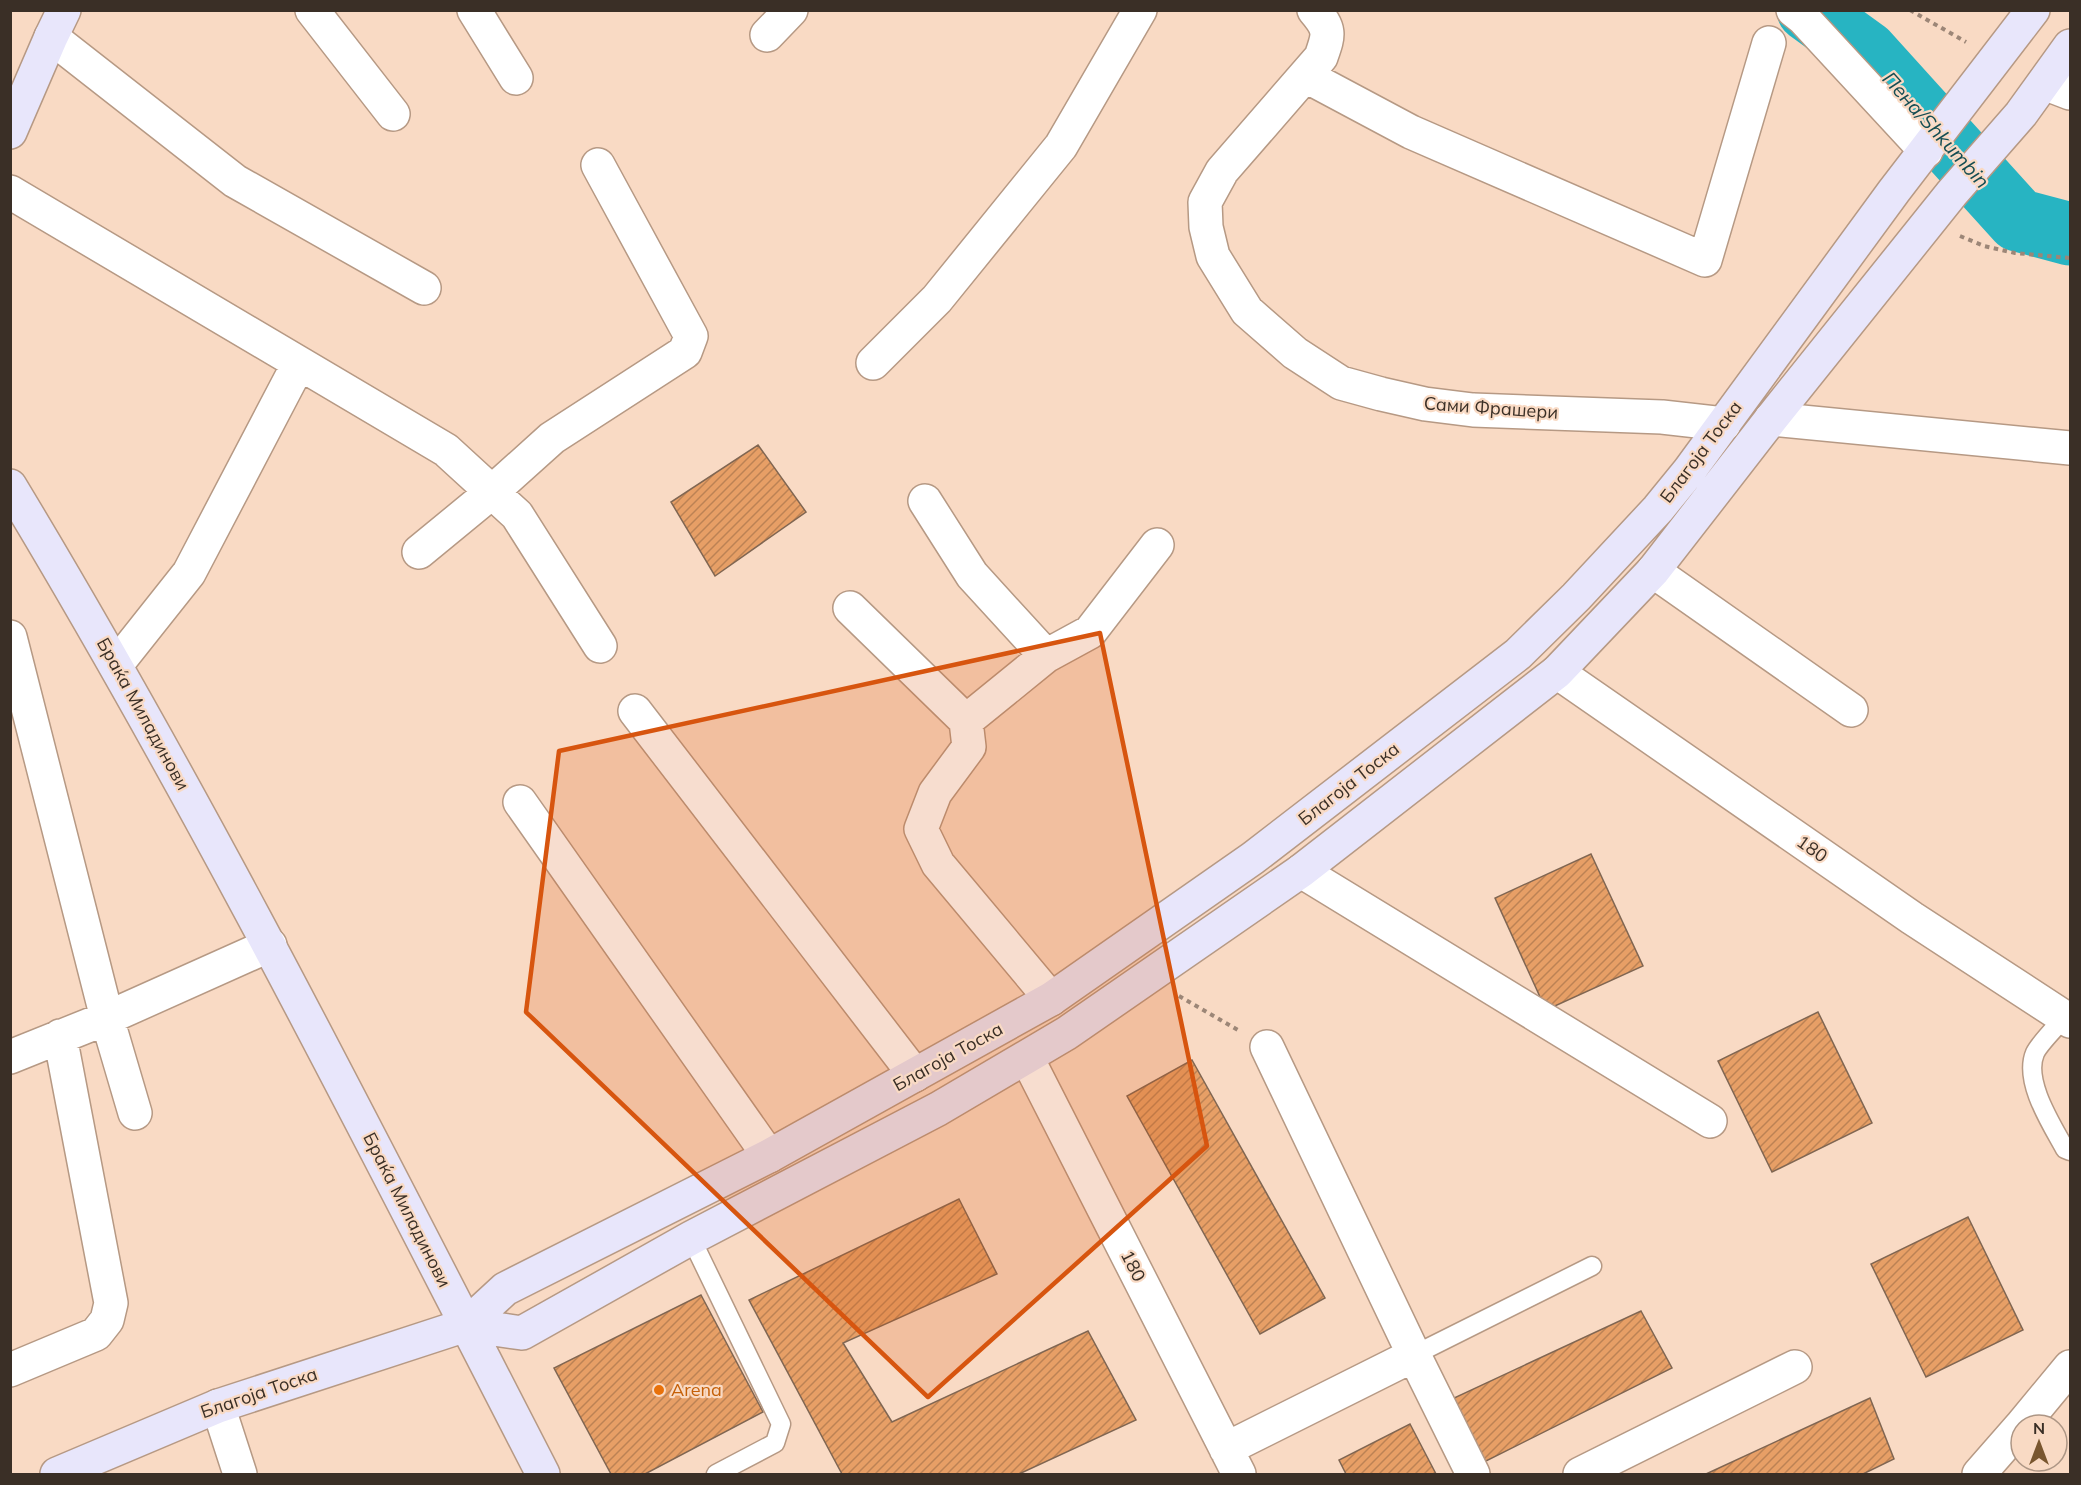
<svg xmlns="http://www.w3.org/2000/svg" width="2081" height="1485" viewBox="0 0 2081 1485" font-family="Mulish,sans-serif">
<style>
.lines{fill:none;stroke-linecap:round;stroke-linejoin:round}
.river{stroke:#27b4c2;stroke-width:63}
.building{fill:url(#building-hatch);stroke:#806652;stroke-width:1.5}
.lane-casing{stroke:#b69984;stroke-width:21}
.street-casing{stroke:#b69984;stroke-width:36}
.secondary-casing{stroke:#b69984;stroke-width:36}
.path{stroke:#9c8677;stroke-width:4;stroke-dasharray:4.5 4.5;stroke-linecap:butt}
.lane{stroke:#fff;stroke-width:18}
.street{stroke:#fff;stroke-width:33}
.secondary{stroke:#e8e6fb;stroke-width:33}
.marked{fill:#d7550f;fill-opacity:0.2;stroke:#d7550f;stroke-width:4.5;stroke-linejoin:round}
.food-dot{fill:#e8710a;stroke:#f9dac4;stroke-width:2}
.labels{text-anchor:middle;stroke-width:4.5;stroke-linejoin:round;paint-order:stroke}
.street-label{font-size:18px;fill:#3a2f26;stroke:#f9dac4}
.food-label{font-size:18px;fill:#c56008;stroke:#f9dac4;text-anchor:start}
.water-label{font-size:20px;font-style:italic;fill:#154d53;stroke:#f9dac4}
</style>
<defs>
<pattern id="building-hatch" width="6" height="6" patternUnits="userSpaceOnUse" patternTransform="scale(1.5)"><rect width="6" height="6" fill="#e79f66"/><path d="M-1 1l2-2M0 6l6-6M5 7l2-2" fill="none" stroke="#bc8254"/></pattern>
</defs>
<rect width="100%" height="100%" fill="#f9dac4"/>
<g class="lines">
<!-- river -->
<path class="river" d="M1808 10 1866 52 2018 220 2070 234"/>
</g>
<!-- building -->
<path class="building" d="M758 445 806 512 715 576 671 502Z
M1591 854 1643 966 1546 1010 1495 898Z
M1818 1012 1872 1123 1772 1172 1718 1061Z
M1192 1060 1325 1298 1260 1334 1127 1096Z
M959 1199 997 1274 843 1343 892 1422 1088 1331 1136 1420 1019 1474H842L749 1300Z
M1968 1217 2023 1330 1926 1377 1871 1264Z
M701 1295 763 1412 645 1474H611L554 1368Z
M1641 1311 1672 1368 1484 1462 1454 1398Z
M1870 1398 1894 1459 1863 1474H1706Z
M1410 1424 1436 1474H1346L1339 1460Z"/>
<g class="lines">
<defs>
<path id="lane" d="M2065 1017C2057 1026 2039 1044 2035 1053 2023 1081 2052 1125 2065 1149L2070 1151
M691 1238 781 1424 775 1443 716 1474
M1414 1355 1592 1266"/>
<path id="street" d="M312 10 393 114
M474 10 516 78
M1314 10C1331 30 1329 34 1321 57L1222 171 1205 202 1206 227 1213 256 1247 311 1295 353 1341 383 1381 394 1425 404 1473 410 1662 417 1724 424
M1793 10 1803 18 1926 151
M767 35 791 10
M51 37 235 181 424 288
M1306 76 1411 132 1705 260 1769 43
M2044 83 2070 93
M10 192 446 450 517 515 600 646
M873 363 937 299 1061 146 1140 10
M1771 419 2070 448
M925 501 972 575 1046 656
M419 552 492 492 552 438 685 352 691 336 598 165
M1653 571 1851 710
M850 608 966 721 969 747 935 793 921 829 938 864 1051 999
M10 637 107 1018 135 1113
M116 665 189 573 299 363
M1557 672 1912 918 2070 1021
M635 711 915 1075
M966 721 1046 656 1090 632 1157 545
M520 802 769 1156
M1301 871 1710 1121
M10 1057 107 1018 270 945
M1027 1058 1239 1474
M1414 1355 1473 1474
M10 1370 96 1334 107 1320 111 1303 60 1036
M218 1406 240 1474
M2022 1425 2070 1367
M1226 1449 1414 1355 1267 1047
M1580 1474 1795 1367
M1979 1474 2021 1426"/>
<path id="secondary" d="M10 132 51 37 64 10
M10 486C204 807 372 1142 543 1474
M466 1325 522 1333 691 1238 938 1109 1067 1033 1301 871 1557 672 1653 571 1771 419 1952 193 2021 114 2070 46
M57 1474 218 1406 466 1325 505 1289 769 1156 1051 999 1253 858 1518 654 1576 597 1658 509 1689 471 1894 191 2033 10"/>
</defs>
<!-- lane casing -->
<use href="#lane" class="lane-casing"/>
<!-- street casing -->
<use href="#street" class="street-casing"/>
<!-- secondary casing -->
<use href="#secondary" class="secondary-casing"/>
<!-- path -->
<path class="path" d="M1910 10 1966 42
M1960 236 1984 246 2015 253 2070 258
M1179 996 1238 1030"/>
<!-- lane -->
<use href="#lane" class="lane"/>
<!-- street -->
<use href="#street" class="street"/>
<!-- secondary -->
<use href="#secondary" class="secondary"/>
</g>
<!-- marked area -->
<path class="marked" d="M1100 633 1207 1146 928 1397 526 1012 559 751Z"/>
<!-- markers -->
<circle class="food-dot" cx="659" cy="1390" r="6"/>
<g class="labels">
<!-- street labels -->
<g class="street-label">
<text transform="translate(1491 408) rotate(4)" y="6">Сами Фрашери</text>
<text transform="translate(1701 452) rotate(-53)" y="6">Благоја Тоска</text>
<text transform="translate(143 714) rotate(61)" y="6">Браќа Миладинови</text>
<text transform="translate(1349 784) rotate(-38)" y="6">Благоја Тоска</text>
<text transform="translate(1812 849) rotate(35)" y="6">180</text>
<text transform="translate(948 1057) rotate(-29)" y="6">Благоја Тоска</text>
<text transform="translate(407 1210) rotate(63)" y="6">Браќа Миладинови</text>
<text transform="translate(1133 1266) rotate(63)" y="6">180</text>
<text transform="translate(259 1393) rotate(-19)" y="6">Благоја Тоска</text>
</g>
<!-- food labels -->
<g class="food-label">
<text x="671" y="1396">Arena</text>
</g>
<!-- water labels -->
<g class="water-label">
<text transform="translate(1936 130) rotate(48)" y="7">Пена/Shkumbin</text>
</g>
</g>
<!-- border -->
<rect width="2081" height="1485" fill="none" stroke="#3a2f26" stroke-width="24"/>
<!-- north arrow -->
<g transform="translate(2039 1443)"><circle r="28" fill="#f9dac4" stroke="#ad9685" stroke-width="1.5"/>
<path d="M0-4.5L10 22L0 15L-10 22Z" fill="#79562f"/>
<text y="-9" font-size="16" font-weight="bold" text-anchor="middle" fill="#3a2f26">N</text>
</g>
</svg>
